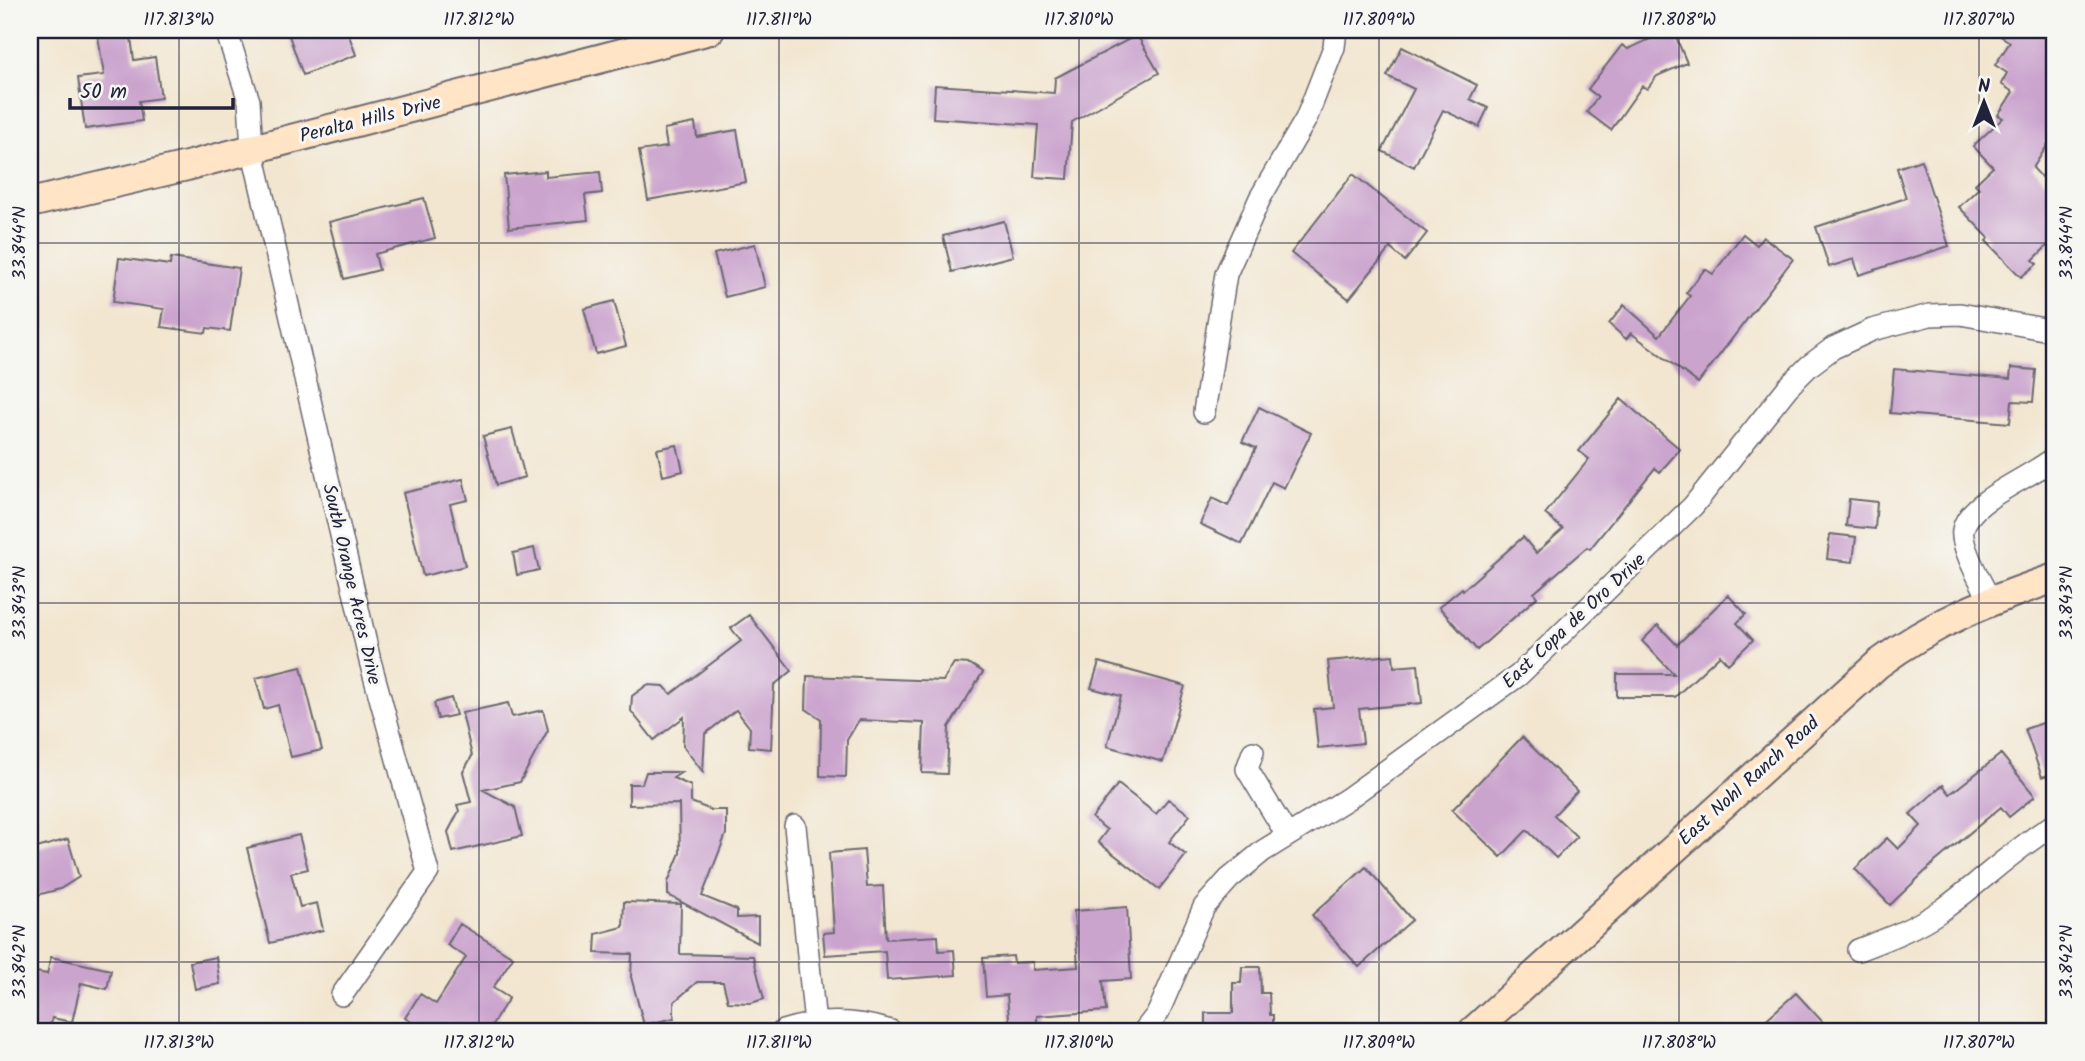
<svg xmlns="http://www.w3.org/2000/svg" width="2085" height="1061" viewBox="0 0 2085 1061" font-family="Kalam,sans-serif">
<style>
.building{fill:#cba4ce}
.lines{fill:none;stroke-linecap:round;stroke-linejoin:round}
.street-casing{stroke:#6b676f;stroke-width:24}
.secondary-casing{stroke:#6b676f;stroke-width:32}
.street{stroke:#fff;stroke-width:21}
.secondary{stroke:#ffe4c6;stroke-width:28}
.ticks{fill:none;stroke:#22223b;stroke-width:2;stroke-opacity:0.45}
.labels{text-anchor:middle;stroke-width:6;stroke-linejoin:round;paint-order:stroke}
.street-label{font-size:19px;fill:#22223b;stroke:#f6f6f2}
.neatline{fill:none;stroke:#22223b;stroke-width:2.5}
.ticks-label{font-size:18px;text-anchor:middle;fill:#22223b}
</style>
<rect width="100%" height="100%" fill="#f6f6f2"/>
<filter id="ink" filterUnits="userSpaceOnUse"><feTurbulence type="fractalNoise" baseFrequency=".0143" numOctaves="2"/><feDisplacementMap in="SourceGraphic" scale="14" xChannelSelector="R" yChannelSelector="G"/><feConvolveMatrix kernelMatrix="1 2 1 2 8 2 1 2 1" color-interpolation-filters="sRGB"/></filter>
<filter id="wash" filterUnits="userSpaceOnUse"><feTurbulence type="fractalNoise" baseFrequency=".00686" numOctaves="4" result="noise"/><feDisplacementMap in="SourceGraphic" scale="28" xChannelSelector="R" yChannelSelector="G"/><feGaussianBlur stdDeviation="1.57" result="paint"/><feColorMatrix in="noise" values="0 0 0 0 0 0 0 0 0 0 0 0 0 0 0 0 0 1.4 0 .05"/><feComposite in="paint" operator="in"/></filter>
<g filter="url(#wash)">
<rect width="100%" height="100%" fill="#f2e6d0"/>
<g id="blocks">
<!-- building -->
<path class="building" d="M97 30H130L134 60 155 57 161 98 139 101 142 121 85 129 78 78 104 75Z
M287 30H347L356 55 303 75Z
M1669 30H1673L1687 63 1657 76 1647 89 1642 86 1611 130 1587 112 1598 97 1588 89 1622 45 1628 49Z
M1991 30H2052L2053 43H2055V133L2033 168 2055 192V238L2033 260 2037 264 2021 277 1986 241 1989 238 1959 207 1979 188 1975 184 1993 167 1973 146 2003 118 1998 115 2013 92 2001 84 2007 73 1995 65 2010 42Z
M1137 35 1159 73 1072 122 1068 179 1034 177 1038 125 933 118 935 85 1054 93 1055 78Z
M1402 47 1477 85 1470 99 1488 108 1479 127 1443 110 1414 167 1382 151 1414 89 1387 76Z
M695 123 697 137 737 130 746 182 648 200 639 151 667 147 664 129Z
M1921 160 1949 246 1859 275 1854 259 1829 267 1816 227 1906 198 1897 168Z
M546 171V177L600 172 602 193 585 195 588 220 509 228 504 175Z
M1353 174 1427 233 1405 261 1390 248 1349 299 1291 253Z
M424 198 435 238 375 254 379 270 344 279 329 222Z
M1004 221 1013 256 952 272 943 236Z
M1743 234 1757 245 1763 237 1793 259 1698 383 1631 333 1626 339 1609 324 1624 305 1659 336 1690 296 1686 293 1705 269 1713 274Z
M755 244 765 287 725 297 714 254Z
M119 258 170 265 171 258 239 268 230 331 207 328 206 333 161 327 164 309 113 302Z
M614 301 626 346 596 354 584 309Z
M2011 368 2036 370 2033 402 2012 401 2010 423 1890 413 1894 369 2010 379Z
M1621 399 1680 449 1660 472 1655 468 1590 549 1587 547 1534 593 1537 597 1477 650 1439 607 1462 588 1463 590 1523 537 1536 553 1563 529 1545 514 1589 459 1579 451Z
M1259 407 1311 433 1284 488 1272 482 1242 544 1200 524 1212 498 1228 506 1256 448 1242 442Z
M512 429 525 477 496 485 483 436Z
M677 445 683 471 663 476 657 449Z
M463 479 468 500 450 504 465 566 423 576 403 493Z
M1849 499 1877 502 1875 529 1846 526Z
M1830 534 1856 537 1853 562 1827 559Z
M534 548 539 570 517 575 513 553Z
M1728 595 1746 614 1737 623 1753 640 1728 664 1720 655 1675 697H1617V674H1674L1642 641 1658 625 1677 645Z
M749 615 792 671 774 685 771 749 749 747 750 728 736 710 705 734 703 772 683 746 684 717 654 740 631 711 632 696 647 685 664 686 671 694 741 641 731 628Z
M1393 655 1394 667 1418 665 1422 703 1359 709 1363 743 1318 748 1314 709 1333 707 1328 661Z
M1099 662 1185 686 1163 762 1107 746 1121 696 1091 688Z
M954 663 970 664 983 672 949 727 947 774 922 773 924 723 859 720 847 740 846 777 820 776 821 719 806 709 807 676 943 681Z
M301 667 322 750 291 757 278 705 264 709 256 678Z
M451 698 456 715 438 719 434 703Z
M508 703 512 717 543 710 548 730 520 782 483 790 515 807 522 836 453 852 448 832 459 811 457 805 471 802 463 772 472 756 462 713Z
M2055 719V773L2042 777 2025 729Z
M1522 737 1577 791 1554 815 1577 837 1556 858 1527 830 1501 857 1452 810Z
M2001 754 2035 796 2009 817 2001 807 1935 862 1890 905 1855 869 1887 838 1898 849 1921 826 1910 814 1943 785 1950 794Z
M646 772H682L673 778 691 786V802L711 810H726V834L702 896 737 910V918L758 917V943L668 895V882L680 853 679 804 629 805V784H642Z
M1118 784 1156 814 1168 799 1190 815 1169 842 1186 855 1159 889 1098 842 1107 830 1092 818Z
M299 835 308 869 291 873 300 907 317 903 323 930 270 943 247 848Z
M68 839 79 877 60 889 30 897V850Z
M864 850 867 887 883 886 886 939 938 936 939 951 954 950 956 975 887 980 885 951 825 955 823 933 834 932 829 853Z
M1366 867 1412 920 1359 967 1312 915Z
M624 902 681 904 680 954 753 956 764 999 751 1003 728 1002 723 982H697L674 1002V1018L644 1025 631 977 632 954 595 953 596 934 623 927Z
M1127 907 1131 979 1103 981 1106 1011 1037 1016V1027L1010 1029 1007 995 986 997 983 958 1013 956 1014 963 1033 962V970L1078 967 1074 911Z
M460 924 513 957 493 988 509 998 488 1031H426L405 1018 420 994 436 1004 466 957 447 945Z
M51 957 111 970 107 989 81 983 72 1022 52 1018 49 1031 30 1029V971L47 974Z
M216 957 220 984 195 989 190 962Z
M1242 967H1260L1261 993H1269L1270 1015H1273V1031H1205V1013H1233V983H1241Z
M1796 993 1831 1031H1753Z"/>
</g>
</g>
<g filter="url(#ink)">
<use href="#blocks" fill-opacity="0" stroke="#6b676f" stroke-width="2"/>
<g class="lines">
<defs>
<path id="street" d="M226 30 249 101 252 148 370 661 428 872 342 995
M1204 412 1226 274 1260 198 1306 119 1334 47 1336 30
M1990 600C1982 584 1960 547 1963 530 1968 500 2033 477 2055 457
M1253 752 1247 769 1287 835
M795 826 815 1024
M1858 950C1887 939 1916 928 1942 910 1981 882 2014 849 2055 824
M783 1031C819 1019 855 1020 891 1031
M1144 1031 1158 1013 1204 907 1229 879 1263 851 1347 799 1519 675 1693 506 1788 387 1809 366 1833 348 1872 330 1930 315 1960 314 2055 331"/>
<path id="secondary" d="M30 203 187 166 710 30
M1473 1031 1878 664C1934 622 1990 600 2055 578"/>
</defs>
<!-- street casing -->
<use href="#street" class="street-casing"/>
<!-- secondary casing -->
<use href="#secondary" class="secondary-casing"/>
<!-- street -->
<use href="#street" class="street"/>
<!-- secondary -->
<use href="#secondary" class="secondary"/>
</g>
</g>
<!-- ticks -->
<path class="ticks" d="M179 30V1031M479 30V1031M779 30V1031M1079 30V1031M1379 30V1031M1679 30V1031M1979 30V1031M30 243H2055M30 603H2055M30 962H2055"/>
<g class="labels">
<!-- street labels -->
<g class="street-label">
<text transform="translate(370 118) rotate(-14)" y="7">Peralta Hills Drive</text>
<text transform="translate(353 584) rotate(77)" y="7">South Orange Acres Drive</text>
<text transform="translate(1573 620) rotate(-43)" y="7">East Copa de Oro Drive</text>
<text transform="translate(1748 780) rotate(-42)" y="7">East Nohl Ranch Road</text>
</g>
</g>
<!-- margin -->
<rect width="2085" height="1061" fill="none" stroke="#f6f6f2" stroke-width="77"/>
<!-- north arrow -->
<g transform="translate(1984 102)" stroke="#f6f6f2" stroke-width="5" paint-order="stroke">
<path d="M0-5L12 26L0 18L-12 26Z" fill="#22223b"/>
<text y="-10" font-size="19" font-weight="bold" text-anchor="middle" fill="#22223b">N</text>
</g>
<!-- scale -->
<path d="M70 98v10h163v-10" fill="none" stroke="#22223b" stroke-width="3.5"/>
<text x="80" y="98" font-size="21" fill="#22223b" stroke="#f6f6f2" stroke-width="5" paint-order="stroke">50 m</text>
<rect x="38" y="38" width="2008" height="985" class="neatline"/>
<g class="ticks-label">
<text x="179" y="25">117.813°W</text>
<text x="479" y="25">117.812°W</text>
<text x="779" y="25">117.811°W</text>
<text x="1079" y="25">117.810°W</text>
<text x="1379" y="25">117.809°W</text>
<text x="1679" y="25">117.808°W</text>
<text x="1979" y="25">117.807°W</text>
<text transform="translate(19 243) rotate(-90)" y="6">33.844°N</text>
<text transform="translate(2066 243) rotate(-90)" y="6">33.844°N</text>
<text transform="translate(19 603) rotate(-90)" y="6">33.843°N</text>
<text transform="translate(2066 603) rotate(-90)" y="6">33.843°N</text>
<text transform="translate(19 962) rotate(-90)" y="6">33.842°N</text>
<text transform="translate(2066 962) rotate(-90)" y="6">33.842°N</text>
<text x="179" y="1048">117.813°W</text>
<text x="479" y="1048">117.812°W</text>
<text x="779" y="1048">117.811°W</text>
<text x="1079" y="1048">117.810°W</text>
<text x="1379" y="1048">117.809°W</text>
<text x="1679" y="1048">117.808°W</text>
<text x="1979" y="1048">117.807°W</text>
</g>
</svg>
